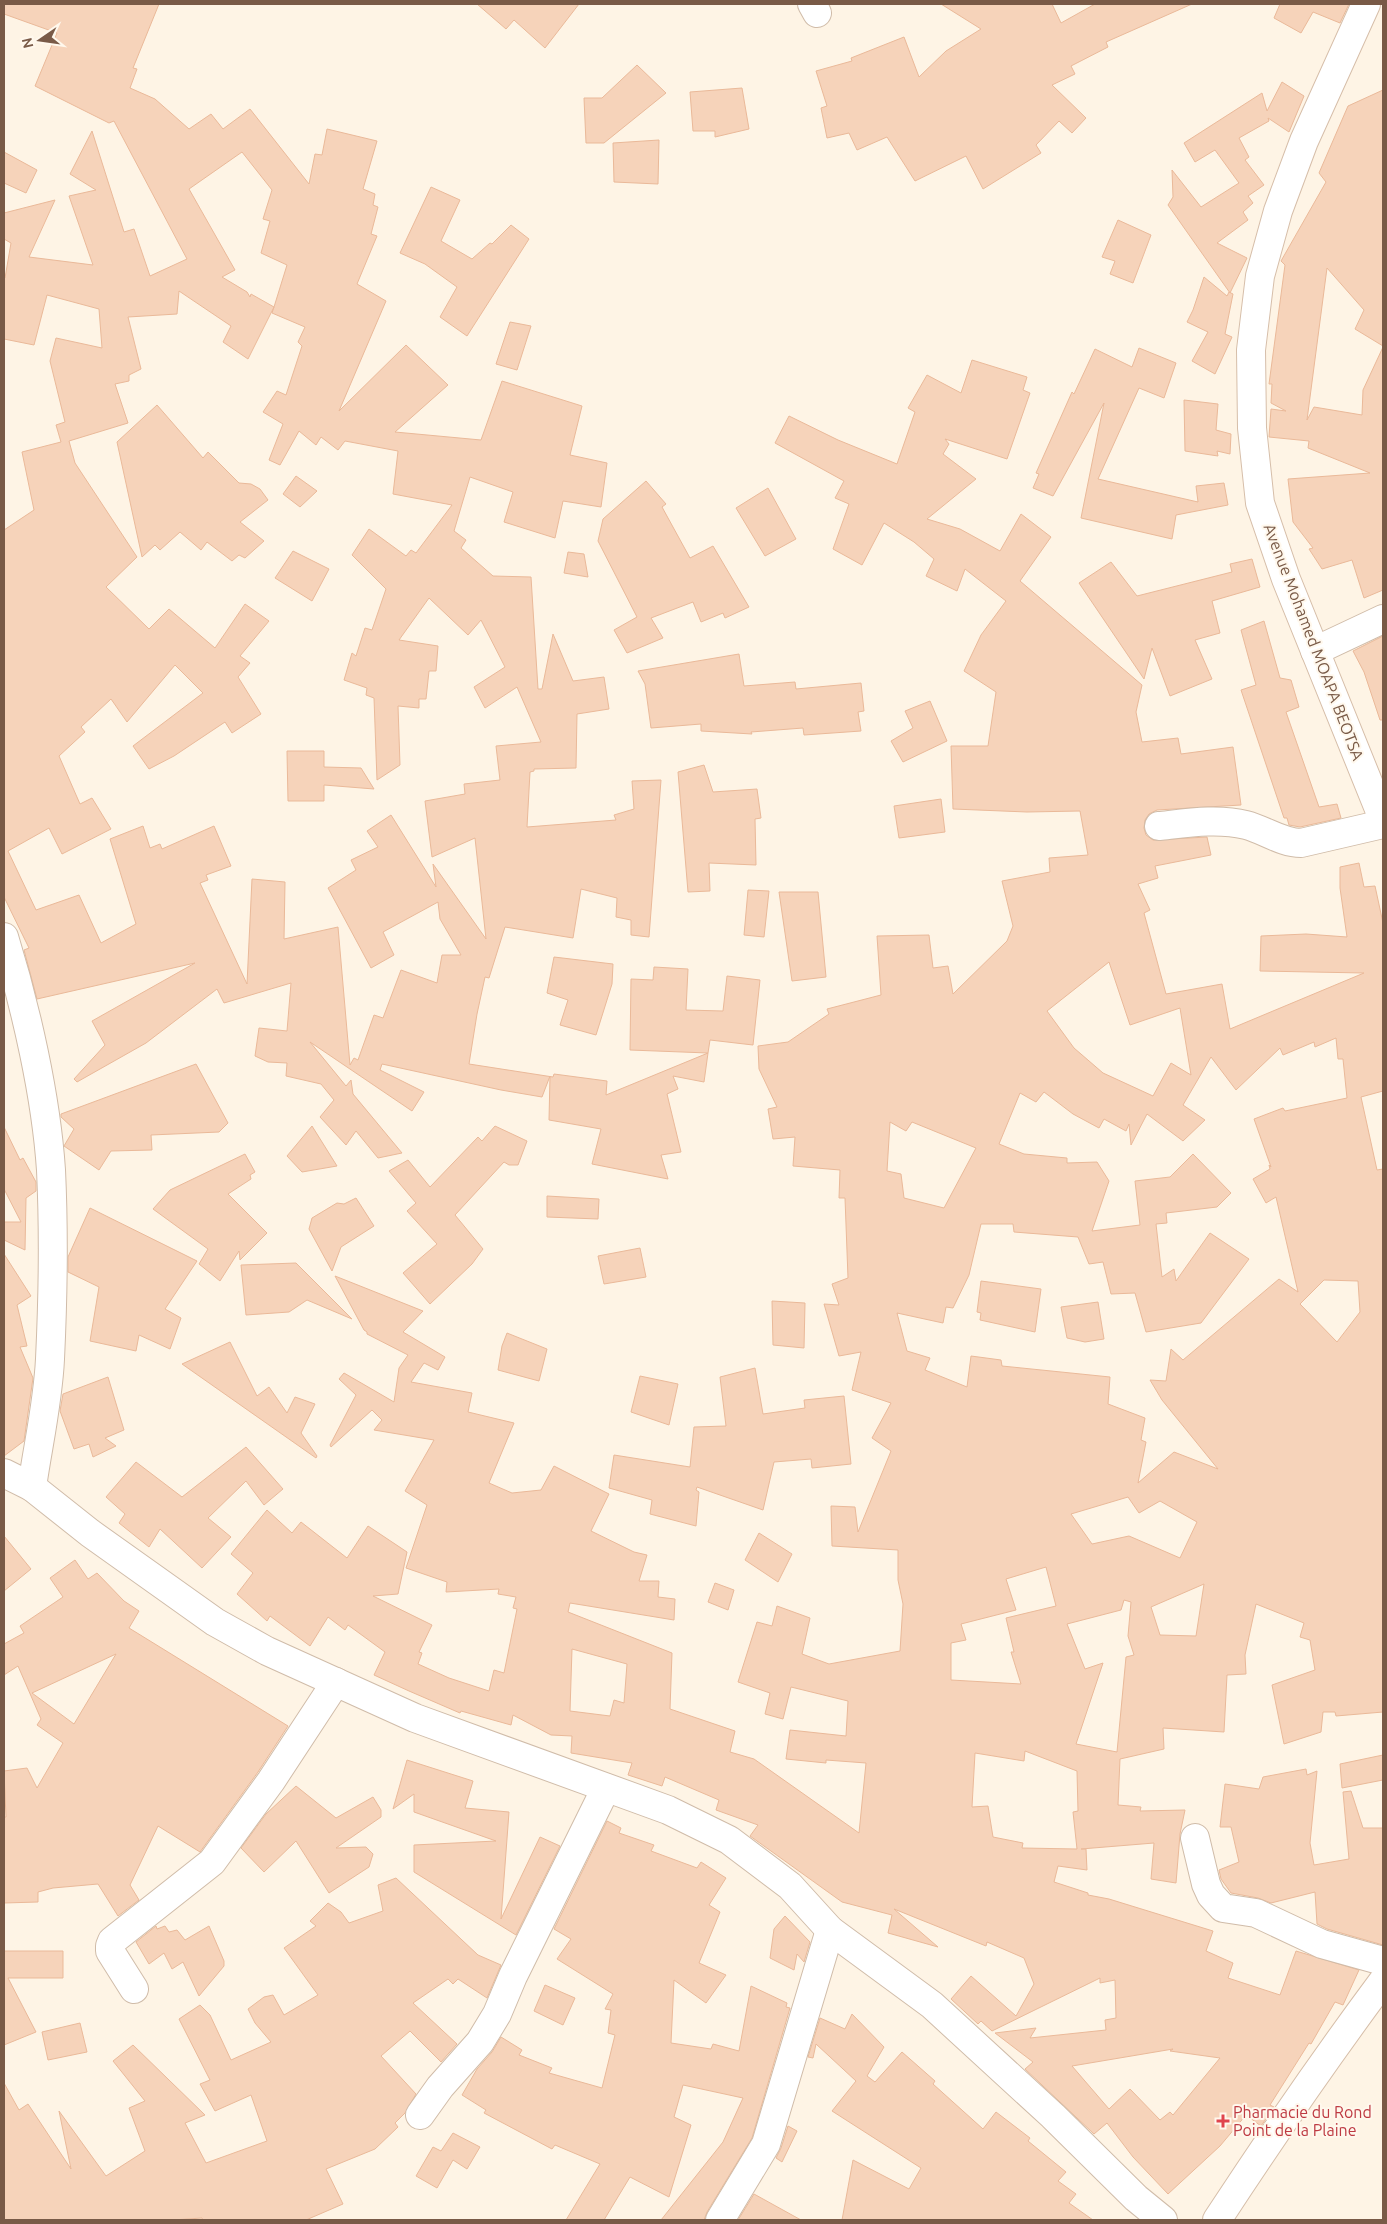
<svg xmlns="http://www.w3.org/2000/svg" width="1387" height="2224" font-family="Ubuntu,sans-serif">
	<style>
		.building { fill: #f6d3ba; stroke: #eab999; fill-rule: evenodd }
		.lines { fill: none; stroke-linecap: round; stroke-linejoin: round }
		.minor-casing { stroke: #d0bca9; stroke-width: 30 }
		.tertiary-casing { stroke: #d0bca9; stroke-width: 30 }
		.secondary-casing { stroke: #d6bea9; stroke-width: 30 }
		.minor { stroke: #fff; stroke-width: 28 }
		.tertiary { stroke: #fff; stroke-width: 28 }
		.secondary { stroke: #fff; stroke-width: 28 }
		.health-dot { fill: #e0444e; stroke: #fff8ed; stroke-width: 2 }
		.labels { text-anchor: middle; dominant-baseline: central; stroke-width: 4; stroke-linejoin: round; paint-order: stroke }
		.street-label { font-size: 16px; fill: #795a47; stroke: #fff8ed }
		.health-label { font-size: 16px; fill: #be3a42; stroke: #fff8ed; text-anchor: start }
	</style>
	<rect width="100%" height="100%" fill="#fef4e5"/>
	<g class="building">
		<path d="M4,4H159L133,68L137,69L130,88L155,99L189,129L211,114L223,129L250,109L309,184L315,154L322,155L327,129L377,141L363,189L375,194L373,205L378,207L371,234L377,236L357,284L386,301L339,411L406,345L448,385L395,432L481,440L502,381L582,406L570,455L607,463L601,507L563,501L555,538L504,522L513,492L470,477L454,531L466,540L461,548L493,576L531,577L538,689H542L553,634L573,681L604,677L609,709L577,714L576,768L534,769V771L530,772L527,827L616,820L614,815L634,809L632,781L661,780L649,937L631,935V920L616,917L617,898L581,889L573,938L505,927L489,978L485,977L477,1014L469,1064L553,1077L554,1074L607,1081L606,1095L708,1053L704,1082L673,1076L678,1089L667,1094L681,1152L661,1155L668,1179L592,1164L601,1129L549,1120L550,1076L542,1097L501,1090L382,1064L380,1070L424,1092L412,1111L310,1042L346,1086L351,1080L353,1094L402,1153L378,1158L356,1131L346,1145L320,1117L334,1100L321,1084L286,1076L287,1063L268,1062L255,1056L259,1028L287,1031L291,983L224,1003L217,989L146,1043L77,1082L74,1079L105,1045L92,1021L195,963L37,999L24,950L29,948L4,897V530L34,510L22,452L61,442L56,425L65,422L50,361L56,338L102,348L99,309L47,295L34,345L4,339V278H5L11,243L4,239V213L55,200L29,257L93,265L69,196L96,190L70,174L92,131L124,232L134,229L150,276L187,259L114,121L109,123L35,86L57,33L4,14ZM242,152L272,190L263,219L270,221L261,253L287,265L274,307L251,294L250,297L247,292L222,277L235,270L189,189ZM179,291L231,326L223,342L248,359L274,307L272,313L305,327L298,342L302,346L286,395L277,391L263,412L283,424L269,460L280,465L299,431L316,445L321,437L338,450L345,441L398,451L393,494L452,505L416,553L411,550L406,556L369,529L352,555L386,589L372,630L365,628L356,656L352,653L344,680L367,688L366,695L374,698L377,780L400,765L398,706L419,708V699H426L429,671H436L438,646L399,640L429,598L468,635L481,620L505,667L474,687L485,708L517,687L541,742L496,746L500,780L464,784L465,794L425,801L432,857L475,838L486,939L433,864L436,887L391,815L367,831L378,847L351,860L356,870L328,888L371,968L394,955L383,932L438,902L440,919L461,955H442L437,983L401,970L383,1018L374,1015L358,1060L354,1058L350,1065L338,927L284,939L285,882L252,879L247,984L200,883L208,880L206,875L231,866L214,826L162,849L160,844L150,848L143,826L110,839L136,924L101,943L79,895L36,910L8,851L49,828L62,854L111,829L92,798L80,804L59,756L85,732L81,727L111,699L127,722L175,665L203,693L133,746L149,769L174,756L225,722L232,733L261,714L238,677L250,663L240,656L269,621L245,604L215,648L169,609L149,629L106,587L137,557L75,463L69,441L128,423L115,384L129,381V375L141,369L128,317L177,314Z"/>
		<path d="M477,4H579L545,48L514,20L506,29Z"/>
		<path d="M941,4H1052L1061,23L1095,4H1192L1106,42L1108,47L1071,66L1075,74L1052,85L1086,118L1072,133L1059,121L1036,145L1041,153L983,189L966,156L915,181L887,137L857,150L849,133L827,138L821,108L827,106L816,71L852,61L851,58L904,37L919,77L946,51L981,29Z"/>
		<path d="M1280,4H1349L1340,23L1313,12L1301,33L1274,18Z"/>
		<path d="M637,65L666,93L604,143H586L584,98H602Z"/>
		<path d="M1282,82L1304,96L1289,132L1268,118L1269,121L1239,138L1249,157L1245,160L1264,185L1248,196L1253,203L1243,212L1248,220L1217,243L1247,258L1230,293L1168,205L1173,197L1172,170L1201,207L1239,183L1215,150L1195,162L1184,143L1262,93L1267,111Z"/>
		<path d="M742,88L749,129L715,137V131H693L690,92Z"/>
		<path d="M1383,90V346L1355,329L1364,310L1327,268L1307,420L1314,407L1362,415L1363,390L1383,347V590L1364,598L1352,560L1322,569L1309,549L1313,548L1293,522L1288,479L1370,473L1308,448L1309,441L1269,437L1271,409L1286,411L1271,403L1272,384H1269L1285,265L1281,261L1326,182L1319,173L1348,106Z"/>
		<path d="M659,140L658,184L614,182L613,143Z"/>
		<path d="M4,152L37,170L26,193L4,183Z"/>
		<path d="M431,187L460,200L441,241L472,259L490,243L492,244L511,225L529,239L467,336L440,317L457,287L425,264L400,253Z"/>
		<path d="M1118,220L1151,235L1133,283L1110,274L1115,261L1102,257Z"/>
		<path d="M1204,277L1227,296L1229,292L1233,294L1225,334L1232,337L1215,374L1192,361L1208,332L1187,322L1193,310Z"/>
		<path d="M510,322L531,326L517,370L496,364Z"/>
		<path d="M1139,348L1176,363L1164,398L1139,388L1098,479L1198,502L1196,486L1224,483L1228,505L1176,515L1172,539L1081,518L1104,403L1053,496L1033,488L1039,474L1036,473L1072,392L1074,394L1095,349L1132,367Z"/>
		<path d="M972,360L1027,377L1023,390L1030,393L1007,459L945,439L949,444L943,454L976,479L927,519L960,529L1000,551L1021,514L1051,537L1020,581L1142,685L1136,712L1142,742L1178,738L1181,754L1233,747L1241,805L1157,810L1149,814L1145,820L1144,828L1146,835L1153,840L1207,837L1211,855L1155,866L1158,878L1138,884L1150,910L1144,913L1166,994L1222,984L1230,1029L1364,973L1260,971L1261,936L1306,934L1347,937L1340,888V867L1359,863L1364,887L1375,886L1383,923V1091L1361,1097L1377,1170L1383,1169V1712L1336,1716L1335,1712H1323L1321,1732L1284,1744L1272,1685L1315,1670L1310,1640L1300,1637L1304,1623L1256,1604L1245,1655L1246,1674L1227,1675L1224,1732L1163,1728L1164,1749L1120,1759L1118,1805L1141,1807L1140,1811L1185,1810L1180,1834L1176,1883L1151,1879L1154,1843L1081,1849H1086L1087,1870L1058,1866L1054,1882L1088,1893V1895L1109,1899L1213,1931L1206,1951L1233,1963L1228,1978L1280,1995L1296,1951L1359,1970L1343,2005L1335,2002L1311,2044L1309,2043L1270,2105L1274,2107L1261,2126L1246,2115L1220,2146L1168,2194L1133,2157L1107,2123L1094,2134L1025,2069L1033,2062L995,2033L1036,2028L1030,2038L1106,2030L1105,2020L1116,2018L1115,1980L1100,1983V1978L992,2031L981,2021L978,2024L951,1999L971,1976L1016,2016L1034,1984L1024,1958L987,1942L986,1946L894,1909L938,1947L888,1933L892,1915L842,1902L750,1836L758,1825L716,1810L719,1800L665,1777L662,1786L628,1775L632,1763L571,1753L572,1736L551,1735L513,1715L511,1725L461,1711L460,1713L409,1691L374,1675L385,1652L348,1625L345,1630L328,1617L310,1646L270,1616L267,1621L237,1594L253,1573L231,1554L267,1510L292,1533L301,1522L347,1558L368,1526L407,1552L398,1594L373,1596L432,1625L419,1652L422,1653L418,1664L449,1678L489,1691L494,1670L504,1673L517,1609L513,1608L516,1597L498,1594L499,1589L446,1592L447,1582L406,1568L427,1505L405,1491L434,1440L374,1430L382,1420L372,1410L331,1447L330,1445L356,1395L339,1379L344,1373L394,1402L399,1368L408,1355L367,1334V1332L364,1330L335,1276L423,1311L403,1332L445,1357L438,1370L424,1363L411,1382L472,1393L468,1412L514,1423L489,1483L512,1493L541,1490L554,1466L609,1494L591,1531L634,1552L647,1555L639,1581H659L658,1597L675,1599L674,1620L570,1603L568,1612L672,1653L670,1709L735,1731L730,1752L754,1759L859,1833L866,1763L826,1760V1763L786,1759L790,1730L846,1736L848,1701L791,1687L783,1719L765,1714L770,1693L738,1682L757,1622L772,1626L777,1606L810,1618L802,1654L829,1664L900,1651L903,1604L898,1580V1550L832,1546L831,1506L855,1507L858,1532L891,1451L872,1438L891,1403L852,1390L861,1352L839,1356L824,1304L839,1305L832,1284L848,1278L845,1198H839L840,1170L793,1166L795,1137L773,1139L768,1109L777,1107L759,1069L758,1046L788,1042L829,1014L827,1009L881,995L877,936L929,935L933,968L948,966L953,994L1007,941L1013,926L1002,881L1050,872L1049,858L1088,855L1080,811L1027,812L953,809L951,746H988L996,692L964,671L981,635L1006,601L965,569L957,591L926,576L934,559L914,542L884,523L862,565L833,549L849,504L835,498L844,481L775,443L789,416L838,440L897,464L915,412L908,408L927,375L961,393ZM1109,962L1130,1025L1180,1008L1191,1075L1171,1063L1153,1096L1103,1073L1074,1048L1047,1011ZM1336,1038L1338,1059H1343L1347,1098L1285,1111L1283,1108L1254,1119L1271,1167L1269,1165L1270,1169L1253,1179L1266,1203L1276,1197L1298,1292L1279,1279L1183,1360L1171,1349L1166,1381L1150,1380L1162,1400L1218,1469L1174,1452L1138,1483L1146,1442L1141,1440L1145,1418L1108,1404L1110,1377L1002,1366L1001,1360L971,1356L967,1387L925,1370L930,1358L907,1351L897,1313L943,1323L946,1307L953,1308L969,1275L981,1224H1013L1014,1232L1078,1237L1089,1264L1103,1262L1111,1294L1135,1293L1146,1332L1201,1323L1249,1259L1210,1233L1176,1281L1174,1269L1162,1277L1156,1224L1167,1223L1166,1213L1217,1207L1231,1193L1193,1154L1170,1177L1135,1181L1140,1225L1092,1231L1109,1181L1097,1162L1067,1163V1158L1024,1154L999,1144L1020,1093L1036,1102L1044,1092L1073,1114L1099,1128L1104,1119L1126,1131L1129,1124L1131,1145L1147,1114L1183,1141L1205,1120L1183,1105L1211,1057L1236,1090L1280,1048L1283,1055L1314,1042L1315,1047ZM890,1122L906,1131L912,1122L976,1148L944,1208L904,1198L901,1174L887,1171ZM1324,1280L1358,1281L1360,1312L1337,1342L1300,1304ZM1128,1497L1139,1513L1160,1501L1197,1522L1180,1558L1129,1536L1092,1544L1071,1514ZM1046,1567L1056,1606L1006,1618L1014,1652H1011L1021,1684L951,1680V1643L966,1640L961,1624L1016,1610L1006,1579ZM1204,1584L1196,1636L1160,1635L1151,1607ZM1124,1600L1131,1602L1128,1636L1134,1655L1126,1657L1117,1752L1076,1744L1103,1663L1085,1669L1067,1624L1121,1610ZM572,1649L627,1664L624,1703L614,1700L610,1716L570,1711ZM1025,1751L1077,1771L1078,1811L1073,1812L1077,1849L1022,1848L1023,1843L993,1837L988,1806L972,1807L975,1753L1024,1761ZM1173,2049L1170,2051L1220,2058L1173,2115L1170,2112L1160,2120L1130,2089L1109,2109L1072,2066Z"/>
		<path d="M1184,400L1218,404L1216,430L1231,434L1230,454L1217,451L1218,456L1185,451Z"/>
		<path d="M157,405L203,458L208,452L239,483L251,484L260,489L268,500L240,522L264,541L245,558L239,555L232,561L207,542L201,550L180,532L160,550L155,545L142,557L117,442Z"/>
		<path d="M296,476L317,491L300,507L283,494Z"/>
		<path d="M646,481L666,504L662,507L690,558L713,546L749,607L725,618L723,613L701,622L693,602L651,618L663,638L627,653L614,630L637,617L598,541L603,519Z"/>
		<path d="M768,488L796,539L765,556L736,508Z"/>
		<path d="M293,551L329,569L312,601L275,578Z"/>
		<path d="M568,552L584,554L588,577L564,573Z"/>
		<path d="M1252,559L1260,587L1212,601L1220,633L1195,640L1212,679L1170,696L1152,648L1144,679L1079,583L1111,562L1137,596L1232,572L1230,564Z"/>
		<path d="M1264,621L1280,678L1291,680L1299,707L1286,712L1319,807L1337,804L1341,818L1300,827L1289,825L1287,818H1284L1241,690L1256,685L1241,630Z"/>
		<path d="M1383,636V720H1380L1364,672L1353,651Z"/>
		<path d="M739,654L744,686L795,682L796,689L861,683L864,711L858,712L861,731L804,735L803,728L751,732L752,734L701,731V724L651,728L645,684L638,671Z"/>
		<path d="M930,701L947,741L903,762L891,741L913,728L905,711Z"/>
		<path d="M287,751H324V767L361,768L374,789L324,785V801H288Z"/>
		<path d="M704,765L713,792L757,789L761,818L755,819L756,865L709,863L710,891L688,892L678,772Z"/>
		<path d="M941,799L945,832L899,838L894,806Z"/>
		<path d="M748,890L769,891L764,937L744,935Z"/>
		<path d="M779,892H818L826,977L792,981Z"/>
		<path d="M554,957L613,964L612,984L596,1035L560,1025L568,1000L547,993Z"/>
		<path d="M654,967L688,969L686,1010L723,1011L727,976L760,980L753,1045L710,1040L708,1053L630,1050L631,979L653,980Z"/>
		<path d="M196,1064L228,1123L219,1132L151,1135L152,1150L111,1151L99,1170L64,1146L74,1129L61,1117V1114Z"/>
		<path d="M312,1126L337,1166L302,1172L287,1156Z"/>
		<path d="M495,1126L527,1141L518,1165H509L504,1162L455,1215L483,1249L472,1264L430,1304L403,1273L437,1244L407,1211L416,1203L389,1171L408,1160L430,1187L478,1137L482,1141Z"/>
		<path d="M4,1127L20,1160L23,1158L36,1182V1191L26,1198L25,1250L4,1240V1222H21L4,1189Z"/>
		<path d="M245,1154L255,1172L250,1175L251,1179L228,1194L267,1233L240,1260L239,1251L220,1281L199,1264L208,1249L153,1209L170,1190Z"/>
		<path d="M547,1196L599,1199L598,1219L547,1217Z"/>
		<path d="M356,1198L374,1226L341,1247L332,1271L309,1229L312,1218L337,1203L344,1204Z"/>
		<path d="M90,1208L197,1261L165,1309L181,1318L170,1349L139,1335L136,1351L90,1341L99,1287L68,1272V1257Z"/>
		<path d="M640,1248L646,1277L604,1284L598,1256Z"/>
		<path d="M4,1254L31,1296L17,1305L27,1346L20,1347L33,1378L24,1441L4,1456Z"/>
		<path d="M296,1263L352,1319L307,1300L289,1312L246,1315L241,1265Z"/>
		<path d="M981,1281L1041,1289L1035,1332L980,1320L981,1313L977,1312Z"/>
		<path d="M772,1301L805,1303L804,1348L773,1345Z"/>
		<path d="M1098,1302L1104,1339L1085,1342L1067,1338L1061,1307Z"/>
		<path d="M507,1333L547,1349L539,1381L498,1370L502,1346Z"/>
		<path d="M230,1342L257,1396L269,1387L287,1413L295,1397L315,1404L301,1433L317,1456L316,1458L182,1364Z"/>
		<path d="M755,1368L763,1414L805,1408L804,1400L844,1396L851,1464L812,1468L811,1459L774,1462L763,1510L697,1487L696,1490L699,1492L696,1526L650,1514L652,1500L609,1488L614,1455L690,1467L694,1427L726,1426L720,1377Z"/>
		<path d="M640,1376L678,1384L669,1425L631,1412Z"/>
		<path d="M108,1377L124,1430L105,1438L116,1446L93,1457L89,1444L74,1449L60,1411L63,1394Z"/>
		<path d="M246,1447L283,1489L264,1505L246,1481L208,1518L231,1537L202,1568L160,1529L149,1547L119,1523L125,1514L106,1497L136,1462L182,1497Z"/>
		<path d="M759,1533L792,1554L778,1582L745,1560Z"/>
		<path d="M4,1536L31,1569L4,1591Z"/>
		<path d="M75,1560L88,1579L97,1573L124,1601L139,1611L129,1628L288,1726L258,1772L200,1852L158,1826L130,1885L139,1900L118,1916L98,1884L53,1888L38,1892V1902L4,1903V1817H6L4,1771L27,1768L37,1788L63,1743L37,1725L41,1719L18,1666L4,1675V1644L24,1633L20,1626L63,1597L50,1578ZM116,1654L74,1724L32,1693Z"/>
		<path d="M715,1583L734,1590L728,1610L708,1602Z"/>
		<path d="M1383,1755V1780L1342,1788L1340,1764Z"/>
		<path d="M407,1760L473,1781L465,1808L509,1812L501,1919L540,1837L560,1846L516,1935L414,1872V1845L496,1841L414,1812V1794L393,1809Z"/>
		<path d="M1306,1769L1307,1775L1317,1771L1310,1843L1314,1865L1349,1859L1343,1792L1351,1791L1363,1828H1383V1945L1327,1929L1317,1924L1315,1892L1271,1903L1258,1898L1231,1893L1221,1879L1219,1870L1239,1862L1231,1827H1220L1225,1784L1259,1789L1263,1777Z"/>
		<path d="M296,1786L336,1818L373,1797L381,1810V1817L336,1848L366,1847L373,1854L369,1867L329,1893L296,1841L264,1872L241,1848L266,1814Z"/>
		<path d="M607,1821L621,1828L619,1833L654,1845L651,1851L697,1868L701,1862L726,1878L709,1905L720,1912L699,1963L726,1975L706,2003L674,1980L671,2043L711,2049L713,2044L739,2051L751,1986L787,2003L786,2007L790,2008L752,2138L707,2212L704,2220H661L723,2142L743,2098L683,2085L674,2117L691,2125L669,2197L630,2177L604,2220H566L600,2164L555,2145L552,2149L484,2113L486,2110L462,2095L477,2069L492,2052L501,2037L522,2050L519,2055L552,2068L549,2073L602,2088L615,2035L608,2033L611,2010L605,2009L613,1994L557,1959L571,1939L554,1929Z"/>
		<path d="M396,1878L478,1955L501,1965L487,1998L458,1979L453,1984L448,1979L413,2003L457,2044L441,2062L410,2031L381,2056L416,2094L405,2113L395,2123L398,2127L375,2149L326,2169L343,2204L306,2220H203L202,2218L173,2220H4V2083L19,2110L28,2104L71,2169L59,2111L106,2176L145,2151L129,2108L145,2101L113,2061L133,2045L205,2115L185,2123L206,2163L267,2141L251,2095L215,2111L200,2084L210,2080L179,2019L200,2005L210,2015L231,2060L271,2042L255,2023L248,2009L264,1997L273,1995L284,2015L318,1995L284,1948L316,1926L310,1921L328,1903L341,1912L349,1923L383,1911L378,1885Z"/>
		<path d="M785,1916L810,1942L804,1962L797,1954L794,1970L770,1958L774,1929Z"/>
		<path d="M156,1926L157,1929L165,1926L169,1932L177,1930L185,1940L209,1926L224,1961V1966L199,1996L183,1962L172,1969L164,1953L149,1964L136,1942Z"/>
		<path d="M4,1951H63V1978H8L36,2032L4,2045Z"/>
		<path d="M545,1985L575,1998L563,2025L534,2011Z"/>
		<path d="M852,2014L884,2047L867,2076L875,2082L902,2052L935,2081L933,2084L983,2129L996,2112L1030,2138L1028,2141L1066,2172L1058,2181L1076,2194L1069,2203L1093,2220H842L853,2160L909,2189L921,2168L832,2111L856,2081L816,2044L813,2058L808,2057L820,2018L845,2029Z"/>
		<path d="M80,2023L87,2052L48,2060L42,2032Z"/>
		<path d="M788,2126L797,2131L782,2162L776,2158L781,2148Z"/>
		<path d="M453,2133L480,2147L467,2169L453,2160L437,2188L416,2176L433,2147L441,2151Z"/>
		<path d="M754,2194L801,2220H738Z"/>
	</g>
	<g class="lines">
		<g class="minor-casing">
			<g id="minor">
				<path d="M812,4L817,13"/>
				<path d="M1315,651L1383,619"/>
				<path d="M1159,826C1187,823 1218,818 1246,825C1265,830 1282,843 1301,843L1383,824"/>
				<path d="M4,937C26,1008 46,1096 51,1170C54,1233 53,1297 50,1359C48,1402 38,1445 32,1487"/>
				<path d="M1195,1838L1206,1884L1211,1895L1223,1908L1256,1913L1322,1944L1383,1961"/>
				<path d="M134,1989L110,1951V1946L112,1941L212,1862L271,1781L336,1682"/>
				<path d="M420,2115L440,2087L480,2042L497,2014L513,1976L606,1788"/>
				<path d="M720,2220L766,2144L830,1930"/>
			</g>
		</g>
		<g class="tertiary-casing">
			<path id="tertiary" d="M4,1473L32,1487L90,1533L215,1622L267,1651L415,1718L668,1810L729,1840L790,1886L830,1930L932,2005L1053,2116L1136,2198L1163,2220"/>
		</g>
		<g class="secondary-casing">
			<g id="secondary">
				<path d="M1366,4L1304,141L1278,211L1260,276L1251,350L1252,428L1260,503L1286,579L1383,819"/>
				<path d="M1217,2220C1270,2139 1325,2059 1383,1981"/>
			</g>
		</g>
		<use href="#minor" class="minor"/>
		<use href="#tertiary" class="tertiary"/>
		<use href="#secondary" class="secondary"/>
	</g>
	<path class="health-dot" d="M1220.5 2113.5h5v5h5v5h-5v5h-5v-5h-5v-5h5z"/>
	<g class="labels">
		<g class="street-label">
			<text transform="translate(1314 642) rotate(69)">Avenue Mohamed MOAPA BEOTSA</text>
		</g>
		<g class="health-label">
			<text x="1233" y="2112">Pharmacie du Rond<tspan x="1233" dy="18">Point de la Plaine</tspan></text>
		</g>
	</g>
	<rect width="1387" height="2224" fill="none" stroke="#795a47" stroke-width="10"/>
	<g transform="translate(40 40) rotate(257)" stroke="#fff8ed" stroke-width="4" paint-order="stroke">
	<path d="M0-4L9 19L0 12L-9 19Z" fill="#795a47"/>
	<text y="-8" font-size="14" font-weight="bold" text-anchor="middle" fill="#795a47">N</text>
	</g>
</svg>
